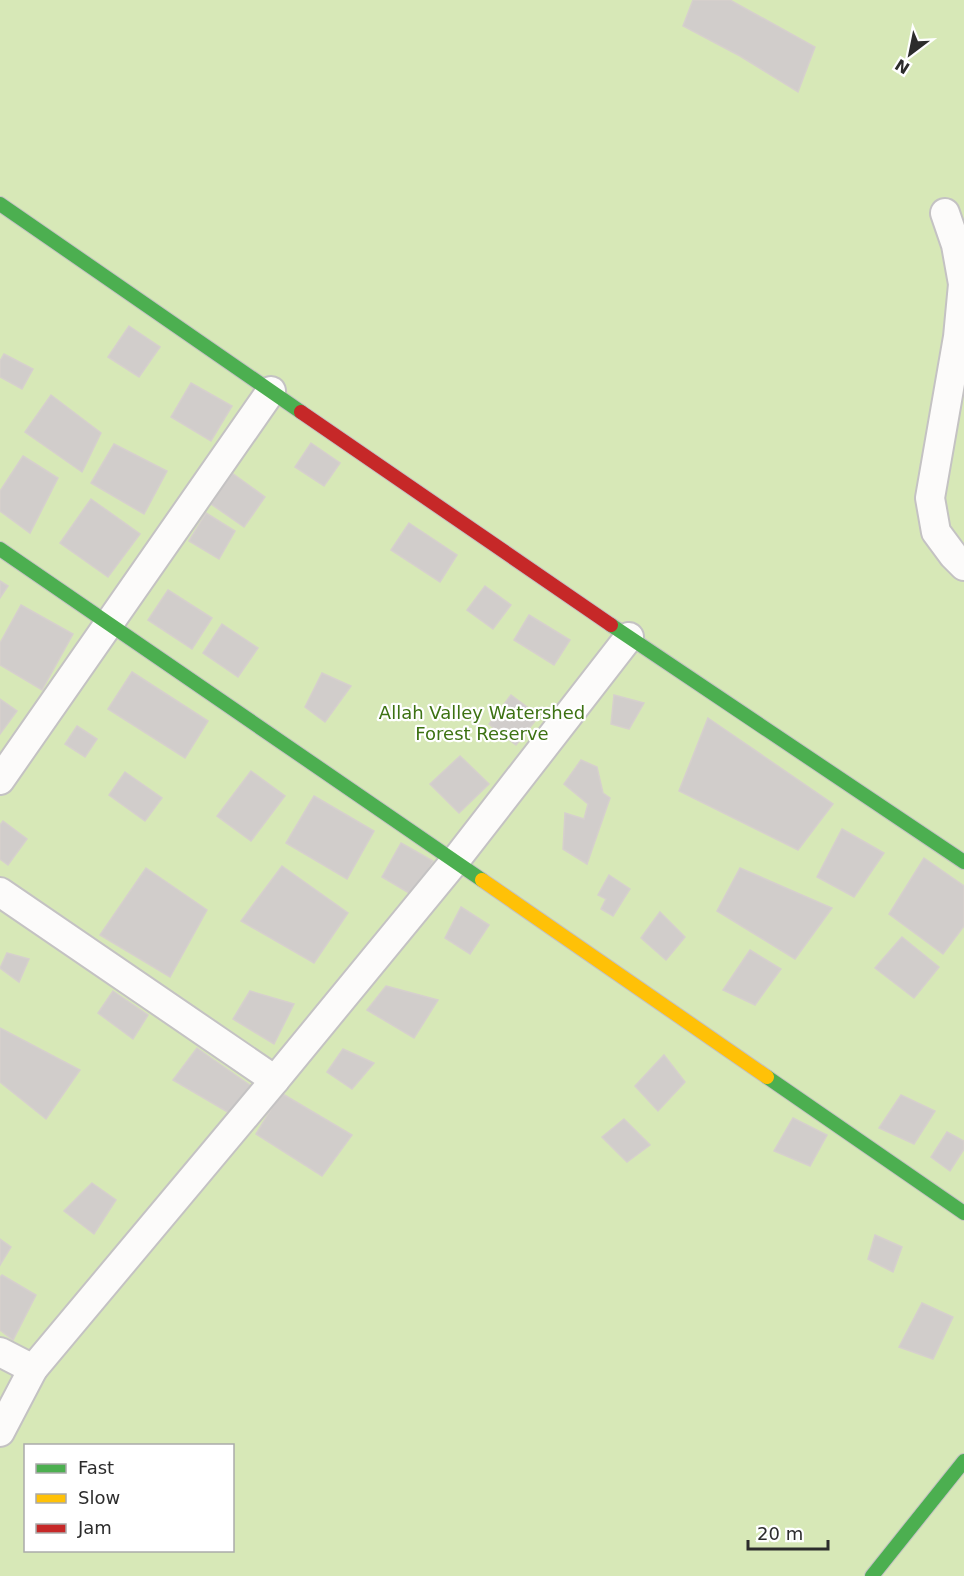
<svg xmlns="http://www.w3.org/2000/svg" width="964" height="1576" font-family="'DejaVu Sans',sans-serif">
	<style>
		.green { fill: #d7e8b7; fill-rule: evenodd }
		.building { fill: #d1cdcb; stroke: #d6d0cd; stroke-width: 1.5 }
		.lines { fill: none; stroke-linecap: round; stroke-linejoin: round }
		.street-casing { stroke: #c4c2c3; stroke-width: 32 }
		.fast-casing { stroke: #c4c2c3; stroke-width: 16 }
		.slow-casing { stroke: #c4c2c3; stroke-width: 16 }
		.jam-casing { stroke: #c4c2c3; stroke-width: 16 }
		.street { stroke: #fcfbfa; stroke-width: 28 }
		.fast { stroke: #4caf50; stroke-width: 14 }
		.slow { stroke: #ffc107; stroke-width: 14 }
		.jam { stroke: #c62828; stroke-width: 14 }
		.labels { text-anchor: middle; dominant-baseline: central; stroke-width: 4.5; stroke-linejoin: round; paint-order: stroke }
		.park-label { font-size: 18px; fill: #3d7213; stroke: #fff }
	</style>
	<rect width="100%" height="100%" fill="#ebe4e1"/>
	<path class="green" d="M0,0H964V1576H0ZM26,1446H232V1550H26Z"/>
	<g class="building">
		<path d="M693,0H730L815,47L798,92L740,56L683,26Z"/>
		<path d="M129,326L160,347L139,377L108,357Z"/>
		<path d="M4,354L33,369L22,389L0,377V361Z"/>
		<path d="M191,383L232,406L211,441L171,417Z"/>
		<path d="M51,395L101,433L82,472L25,432Z"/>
		<path d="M311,443L340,463L324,486L295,467Z"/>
		<path d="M114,444L167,471L144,514L91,483Z"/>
		<path d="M23,456L58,478L30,533L0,511V491Z"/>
		<path d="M232,473L265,497L244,527L211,504Z"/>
		<path d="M91,499L140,534L108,577L60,543Z"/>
		<path d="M206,513L235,531L219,559L189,541Z"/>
		<path d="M409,523L457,555L440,582L391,550Z"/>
		<path d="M0,581L8,586L0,598Z"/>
		<path d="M485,586L511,605L493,629L467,610Z"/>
		<path d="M168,590L212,618L192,649L148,620Z"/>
		<path d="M21,605L73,634L42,690L0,665V643Z"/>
		<path d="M529,615L570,640L554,665L514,640Z"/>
		<path d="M222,624L258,648L238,677L203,653Z"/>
		<path d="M132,672L208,721L185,758L108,709Z"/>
		<path d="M322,673L351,686L325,722L305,707Z"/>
		<path d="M511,695L539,716L516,745L489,724Z"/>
		<path d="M614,695L644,703L629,729L611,724Z"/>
		<path d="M0,699L17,711L0,734Z"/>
		<path d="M708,718L833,804L798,850L679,791Z"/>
		<path d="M77,726L97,739L85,757L65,744Z"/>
		<path d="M460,756L489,784L459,813L430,784Z"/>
		<path d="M581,760L597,767L603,793L610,798L587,864L563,849L565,813L584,819L588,804L564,784Z"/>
		<path d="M251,771L285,796L251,841L217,816Z"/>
		<path d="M125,772L162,798L145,821L109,795Z"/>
		<path d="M314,796L374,831L347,879L286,843Z"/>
		<path d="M3,821L27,839L8,865L0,859V825Z"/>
		<path d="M842,829L884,853L854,897L817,877Z"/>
		<path d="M401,843L433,861L414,896L382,877Z"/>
		<path d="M924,858L964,886V926L943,954L889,914Z"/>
		<path d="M282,866L348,913L314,963L241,921Z"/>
		<path d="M146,868L207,910L170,977L100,935Z"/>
		<path d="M740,868L832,908L795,959L717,911Z"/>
		<path d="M609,875L630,889L613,916L601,909L606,899L598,895Z"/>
		<path d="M461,907L489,925L470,954L445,938Z"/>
		<path d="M660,912L685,937L666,960L641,938Z"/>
		<path d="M902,937L939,967L914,998L875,968Z"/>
		<path d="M750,950L781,969L755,1005L723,990Z"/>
		<path d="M7,953L29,959L19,982L0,968Z"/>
		<path d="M386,986L438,1000L414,1038L367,1010Z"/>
		<path d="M113,991L148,1015L133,1039L98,1013Z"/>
		<path d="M250,991L294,1004L274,1044L233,1019Z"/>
		<path d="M0,1028L80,1070L46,1119L0,1082Z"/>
		<path d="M197,1048L251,1086L231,1114L173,1080Z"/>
		<path d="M343,1049L374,1063L352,1089L327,1072Z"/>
		<path d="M664,1055L685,1082L658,1111L635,1086Z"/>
		<path d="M281,1093L352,1135L322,1176L256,1134Z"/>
		<path d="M901,1095L935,1111L914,1144L879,1128Z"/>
		<path d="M793,1118L827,1135L810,1166L774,1151Z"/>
		<path d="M624,1119L650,1145L627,1162L602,1137Z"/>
		<path d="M947,1132L964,1141V1149L950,1171L931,1157Z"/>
		<path d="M92,1183L116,1200L94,1234L64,1211Z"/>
		<path d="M875,1235L902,1247L893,1272L868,1259Z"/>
		<path d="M0,1239L11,1247L0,1265Z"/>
		<path d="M2,1275L36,1295L13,1340L0,1330V1277Z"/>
		<path d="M922,1303L953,1317L933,1359L899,1347Z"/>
	</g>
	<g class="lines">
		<g class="street-casing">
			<g id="street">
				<path d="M945,213L956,245L963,284L958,337L930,498L936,532L953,555L964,566"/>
				<path d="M0,780L271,391"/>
				<path d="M0,892L275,1080"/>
				<path d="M0,1352L33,1369L275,1080L455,861L629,637"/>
				<path d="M0,1432L33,1369"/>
			</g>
		</g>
		<g class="fast-casing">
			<g id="fast">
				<path d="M0,204L301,412"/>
				<path d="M0,549L482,880"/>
				<path d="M611,625L964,862"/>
				<path d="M767,1077L964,1213"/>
				<path d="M872,1576L964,1461"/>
			</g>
		</g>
		<g class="slow-casing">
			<path id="slow" d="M482,880L767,1077"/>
		</g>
		<g class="jam-casing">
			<path id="jam" d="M301,412L611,625"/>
		</g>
		<use href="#street" class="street"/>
		<use href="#fast" class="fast"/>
		<use href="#slow" class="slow"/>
		<use href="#jam" class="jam"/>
	</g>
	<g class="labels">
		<g class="park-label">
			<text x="482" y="712">Allah Valley Watershed<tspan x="482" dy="21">Forest Reserve</tspan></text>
		</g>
	</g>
	<rect x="24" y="1444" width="210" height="108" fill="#ffffff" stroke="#ababab" stroke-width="1.5"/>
	<rect x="36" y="1464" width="30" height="9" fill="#4caf50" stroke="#ababab" stroke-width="1.5"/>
	<text x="78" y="1474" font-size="18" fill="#2c2c2c">Fast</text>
	<rect x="36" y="1494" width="30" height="9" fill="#ffc107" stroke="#ababab" stroke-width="1.5"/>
	<text x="78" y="1504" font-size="18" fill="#2c2c2c">Slow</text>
	<rect x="36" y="1524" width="30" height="9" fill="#c62828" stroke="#ababab" stroke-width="1.5"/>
	<text x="78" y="1534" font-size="18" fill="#2c2c2c">Jam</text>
	<g transform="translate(910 54) rotate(212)" stroke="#ffffff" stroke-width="4.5" paint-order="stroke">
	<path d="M0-4.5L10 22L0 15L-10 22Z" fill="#2c2c2c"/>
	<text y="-9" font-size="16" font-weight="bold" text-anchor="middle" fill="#2c2c2c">N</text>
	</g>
	<path d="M748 1540v9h80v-9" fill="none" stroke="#2c2c2c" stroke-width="3"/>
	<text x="757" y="1540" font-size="18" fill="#2c2c2c" stroke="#ffffff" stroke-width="4.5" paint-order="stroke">20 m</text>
</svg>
